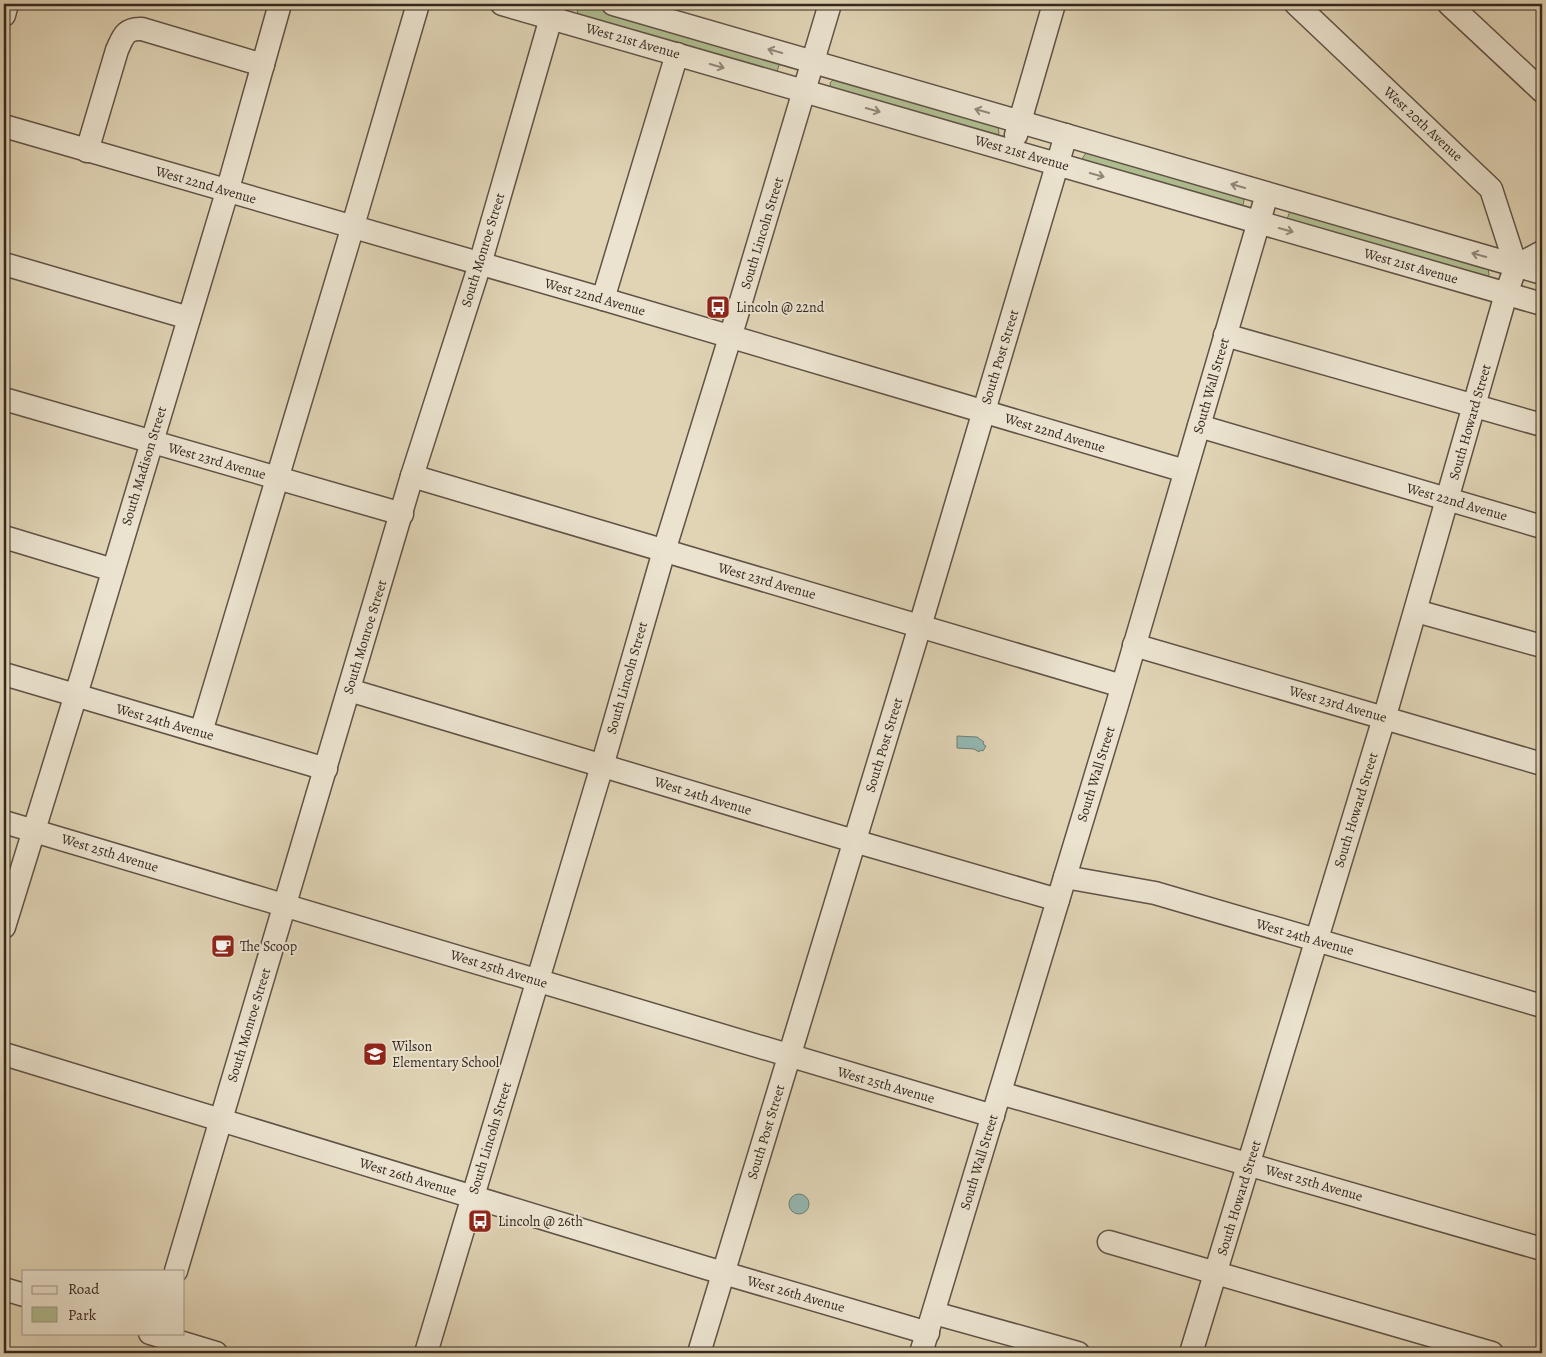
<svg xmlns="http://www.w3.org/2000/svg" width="1546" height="1357" font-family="Alegreya,serif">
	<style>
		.green { fill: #afbd90; stroke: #727258 }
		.water { fill: #94b8b2; stroke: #6e7e78 }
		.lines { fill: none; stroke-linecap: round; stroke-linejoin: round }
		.minor-casing { stroke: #605346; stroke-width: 25 }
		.minor { stroke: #ebe3cf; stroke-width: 22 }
		.oneway { stroke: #908678 }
		.labels { text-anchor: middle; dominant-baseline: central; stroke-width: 4; stroke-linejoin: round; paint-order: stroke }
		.street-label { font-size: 14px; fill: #352821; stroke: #ebe3cf }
		.poi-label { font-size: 14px; fill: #352821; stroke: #ebe3cf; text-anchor: start }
	</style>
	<rect width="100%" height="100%" fill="#e0d4b5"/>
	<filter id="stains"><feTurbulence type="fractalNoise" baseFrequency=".004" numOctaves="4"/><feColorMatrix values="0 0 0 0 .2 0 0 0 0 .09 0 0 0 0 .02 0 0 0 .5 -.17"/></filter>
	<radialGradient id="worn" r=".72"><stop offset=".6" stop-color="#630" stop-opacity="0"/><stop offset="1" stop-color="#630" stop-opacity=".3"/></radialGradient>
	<g class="green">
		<path d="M581,4H587L774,59L779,65L777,72L578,15L577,9Z"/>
		<path d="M834,79L998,126L999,133L997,136L831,89L830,83Z"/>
		<path d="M1088,151L1243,197L1244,201L1242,208L1082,161L1083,157Z"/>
		<path d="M1290,211L1488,268L1489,275L1487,278L1286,222Z"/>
	</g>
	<g class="water">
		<path d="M957,736L977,737L984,742L983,744L986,746L983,751L980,750L979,752L974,749L957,748Z"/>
		<circle cx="799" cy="1204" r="10"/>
	</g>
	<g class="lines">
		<g class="minor-casing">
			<g id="minor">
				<path d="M502,4L1542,304"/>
				<path d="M613,4L1542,273"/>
				<path d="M1296,4L1491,189L1516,266"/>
				<path d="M1449,4L1542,91"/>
				<path d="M4,15L7,4"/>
				<path d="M4,126L603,299L1185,471"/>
				<path d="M1016,135L1054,4"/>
				<path d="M87,151L117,50C123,37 125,28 142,29L263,65"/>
				<path d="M4,264L189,318"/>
				<path d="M1516,266L1542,252"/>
				<path d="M603,299L677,54"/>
				<path d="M1225,335L1542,425"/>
				<path d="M4,399L402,514"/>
				<path d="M1199,426L1542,527"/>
				<path d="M412,476L1122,686"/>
				<path d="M4,537L113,570"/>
				<path d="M1416,611L1542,646"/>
				<path d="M1134,645L1542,764"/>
				<path d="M4,674L326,769"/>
				<path d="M349,690L854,841L1058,900"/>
				<path d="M201,732L347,246L418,4"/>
				<path d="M4,822L993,1116"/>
				<path d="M1065,877L1155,893L1542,1006"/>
				<path d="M4,927L82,675L227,192L280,4"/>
				<path d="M4,1054L703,1267L928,1333"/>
				<path d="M1000,1093L1542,1249"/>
				<path d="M1109,1242L1492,1353"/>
				<path d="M176,1271L412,476L480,264L555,4"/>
				<path d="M4,1289L24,1295"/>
				<path d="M934,1313L1078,1353"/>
				<path d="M150,1333L216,1353"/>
				<path d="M426,1353L602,766L664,551L736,318L830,4"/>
				<path d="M699,1353L920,626L1066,135"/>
				<path d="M921,1353L1117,705L1267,194"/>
				<path d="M1191,1353L1388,705L1506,294L1516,266"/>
			</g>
		</g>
		<use href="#minor" class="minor"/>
	</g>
	<defs><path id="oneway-shaft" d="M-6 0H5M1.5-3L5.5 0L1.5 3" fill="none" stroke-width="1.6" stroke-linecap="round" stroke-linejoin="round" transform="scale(1.25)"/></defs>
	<g class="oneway">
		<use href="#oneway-shaft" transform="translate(775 51) rotate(-164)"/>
		<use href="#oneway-shaft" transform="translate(717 66) rotate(16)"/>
		<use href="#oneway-shaft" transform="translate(873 110) rotate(16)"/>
		<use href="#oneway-shaft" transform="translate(982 111) rotate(-164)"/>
		<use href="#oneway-shaft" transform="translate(1097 175) rotate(16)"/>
		<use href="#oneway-shaft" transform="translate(1238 186) rotate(-164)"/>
		<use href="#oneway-shaft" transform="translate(1286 230) rotate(16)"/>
		<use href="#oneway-shaft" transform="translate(1479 255) rotate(-164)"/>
	</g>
	<defs>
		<g id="bus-square" transform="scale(1.25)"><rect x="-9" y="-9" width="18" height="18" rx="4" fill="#8f2418" stroke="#ebe3cf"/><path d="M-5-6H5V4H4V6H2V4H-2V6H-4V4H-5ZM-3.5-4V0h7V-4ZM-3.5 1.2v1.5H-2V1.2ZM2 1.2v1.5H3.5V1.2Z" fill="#fff"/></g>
		<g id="cafe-square" transform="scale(1.25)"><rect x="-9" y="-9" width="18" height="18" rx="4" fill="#8f2418" stroke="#ebe3cf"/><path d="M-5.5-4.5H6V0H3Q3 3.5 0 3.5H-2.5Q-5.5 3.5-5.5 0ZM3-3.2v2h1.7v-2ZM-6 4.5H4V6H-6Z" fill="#fff"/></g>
		<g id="school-square" transform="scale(1.25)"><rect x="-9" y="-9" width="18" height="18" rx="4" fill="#8f2418" stroke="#ebe3cf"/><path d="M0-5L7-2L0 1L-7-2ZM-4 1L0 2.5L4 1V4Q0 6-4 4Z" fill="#fff"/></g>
	</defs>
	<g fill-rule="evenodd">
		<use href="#bus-square" x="718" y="307"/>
		<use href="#cafe-square" x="223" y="946"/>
		<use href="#school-square" x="375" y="1054"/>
		<use href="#bus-square" x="480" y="1221"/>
	</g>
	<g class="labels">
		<g class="street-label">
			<text transform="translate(633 41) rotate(16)">West 21st Avenue</text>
			<text transform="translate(1423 124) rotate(43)">West 20th Avenue</text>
			<text transform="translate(1022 153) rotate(16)">West 21st Avenue</text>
			<text transform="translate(206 185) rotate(16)">West 22nd Avenue</text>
			<text transform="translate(762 233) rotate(-73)">South Lincoln Street</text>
			<text transform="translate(483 250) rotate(-73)">South Monroe Street</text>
			<text transform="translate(1411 266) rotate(16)">West 21st Avenue</text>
			<text transform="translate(595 297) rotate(16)">West 22nd Avenue</text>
			<text transform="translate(1000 357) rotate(-73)">South Post Street</text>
			<text transform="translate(1211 386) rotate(-74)">South Wall Street</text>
			<text transform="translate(1470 422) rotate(-74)">South Howard Street</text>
			<text transform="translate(1055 433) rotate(17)">West 22nd Avenue</text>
			<text transform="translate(217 461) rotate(16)">West 23rd Avenue</text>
			<text transform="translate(144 466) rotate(-73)">South Madison Street</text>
			<text transform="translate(1457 502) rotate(16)">West 22nd Avenue</text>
			<text transform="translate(767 581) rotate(16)">West 23rd Avenue</text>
			<text transform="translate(365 637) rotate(-73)">South Monroe Street</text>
			<text transform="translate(627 678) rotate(-74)">South Lincoln Street</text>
			<text transform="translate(1338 704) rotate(16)">West 23rd Avenue</text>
			<text transform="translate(165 722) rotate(16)">West 24th Avenue</text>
			<text transform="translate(884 745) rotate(-73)">South Post Street</text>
			<text transform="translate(1096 774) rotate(-73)">South Wall Street</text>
			<text transform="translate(703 796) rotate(17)">West 24th Avenue</text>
			<text transform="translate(1356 810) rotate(-73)">South Howard Street</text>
			<text transform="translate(110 853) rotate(17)">West 25th Avenue</text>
			<text transform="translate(1305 937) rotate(16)">West 24th Avenue</text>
			<text transform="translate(499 969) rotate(17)">West 25th Avenue</text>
			<text transform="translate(249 1025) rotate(-73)">South Monroe Street</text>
			<text transform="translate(886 1085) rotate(16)">West 25th Avenue</text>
			<text transform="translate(766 1132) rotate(-73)">South Post Street</text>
			<text transform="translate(490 1138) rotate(-73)">South Lincoln Street</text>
			<text transform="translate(979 1162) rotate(-73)">South Wall Street</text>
			<text transform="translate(408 1177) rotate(17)">West 26th Avenue</text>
			<text transform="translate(1314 1183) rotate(16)">West 25th Avenue</text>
			<text transform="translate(1239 1198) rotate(-73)">South Howard Street</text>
			<text transform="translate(796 1294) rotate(16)">West 26th Avenue</text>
		</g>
		<g class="poi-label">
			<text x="736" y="307">Lincoln @ 22nd</text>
			<text x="240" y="946">The Scoop</text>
			<text x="392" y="1046">Wilson<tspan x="392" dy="16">Elementary School</tspan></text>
			<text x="498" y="1221">Lincoln @ 26th</text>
		</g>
	</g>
	<rect width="1546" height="1357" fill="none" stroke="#e0d4b5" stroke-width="20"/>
	<rect x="5" y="5" width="1536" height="1347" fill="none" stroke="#352821" stroke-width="2.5"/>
	<rect x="10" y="10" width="1526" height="1337" fill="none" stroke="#352821"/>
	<rect x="22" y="1270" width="162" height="65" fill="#ebe3cf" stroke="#a29889"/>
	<rect x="32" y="1286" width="25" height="8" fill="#ebe3cf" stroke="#a29889"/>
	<text x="68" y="1294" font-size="15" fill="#352821">Road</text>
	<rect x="32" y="1307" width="25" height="15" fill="#afbd90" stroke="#a29889"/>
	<text x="68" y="1320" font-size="15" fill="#352821">Park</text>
	<rect width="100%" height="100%" filter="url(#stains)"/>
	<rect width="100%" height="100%" fill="url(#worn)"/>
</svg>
